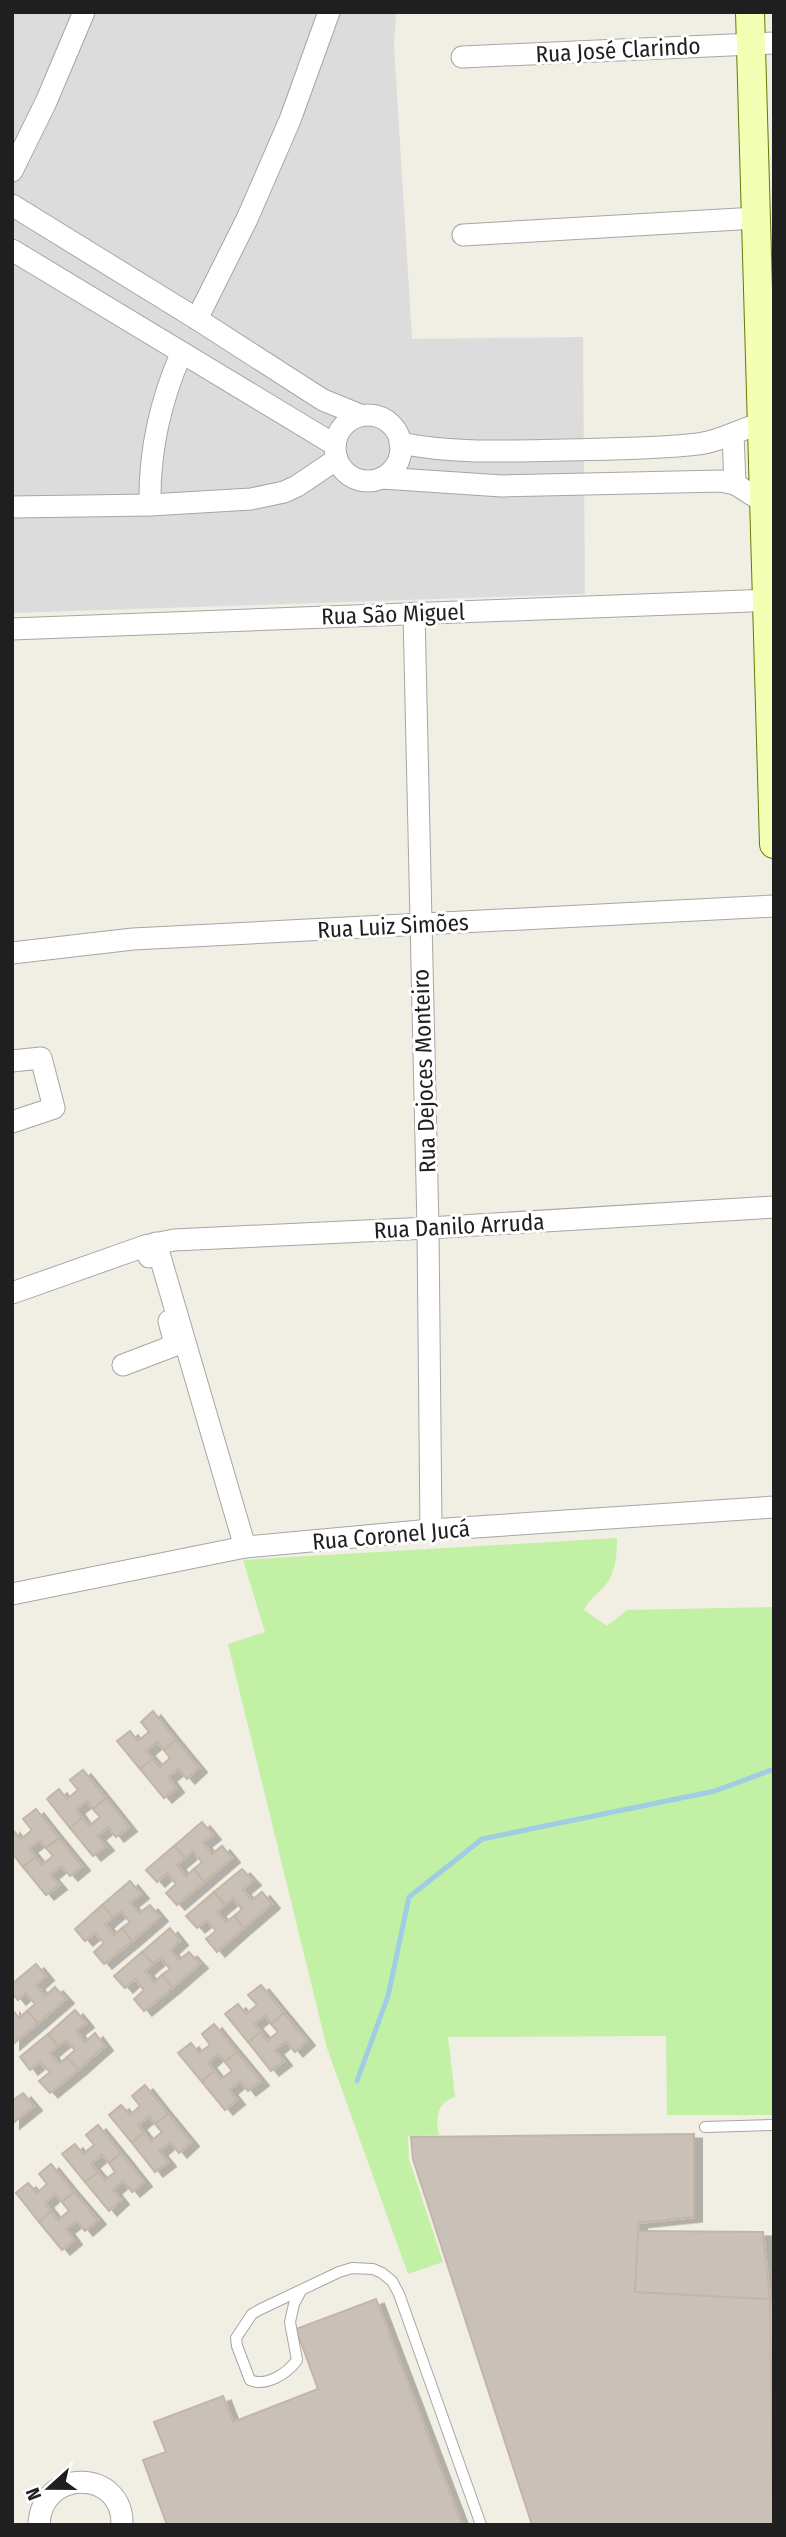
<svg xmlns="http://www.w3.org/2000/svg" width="786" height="2537" font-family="'Fira Sans Condensed',sans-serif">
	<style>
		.residential { fill: #dddcdc }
		.grass { fill: #c2f0a5 }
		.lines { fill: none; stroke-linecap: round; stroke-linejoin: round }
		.stream { stroke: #a0cde3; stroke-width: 5 }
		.building { fill: #c9c1b7; stroke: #c4b5a5; stroke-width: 2; filter: url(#shadow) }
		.lane-casing { stroke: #a6a6a6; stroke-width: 12 }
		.street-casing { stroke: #a6a6a6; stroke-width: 23 }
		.secondary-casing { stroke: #627b00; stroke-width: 30 }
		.lane { stroke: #fff; stroke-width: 10 }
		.street { stroke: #fff; stroke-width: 21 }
		.secondary { stroke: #f3ffb3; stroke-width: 28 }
		.labels { text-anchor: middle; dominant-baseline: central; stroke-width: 6; stroke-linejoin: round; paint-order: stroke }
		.street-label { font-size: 23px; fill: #1f1f1f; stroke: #fff }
	</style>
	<defs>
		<filter id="shadow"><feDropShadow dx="8" dy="4.5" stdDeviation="0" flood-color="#0004"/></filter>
	</defs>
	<rect width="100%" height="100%" fill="#f1eee4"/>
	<path class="residential" d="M12,12H396L394,45L412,339L583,337L585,594L12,613Z"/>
	<path class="grass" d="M617,1538C617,1553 616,1571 607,1583C598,1595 592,1595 584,1610L607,1626L627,1610L774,1607V2115H667L666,2036L448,2037L455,2097C437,2103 435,2117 439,2135L408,2136L409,2159L443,2262L408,2274L327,2048L228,1644L265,1632L243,1560Z"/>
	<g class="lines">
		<path class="stream" d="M357,2081L388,1996L409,1897L482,1839L715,1791L774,1769"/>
	</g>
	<g class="building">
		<path d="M153,1711L176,1740L164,1750L157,1742L146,1751L153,1759L140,1769L117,1741L130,1731L138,1741L149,1732L141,1722Z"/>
		<path d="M176,1740L199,1768L187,1779L178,1769L168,1777L176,1788L164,1798L140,1769L153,1759L160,1767L170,1758L164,1750Z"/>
		<path d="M83,1770L106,1798L93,1809L87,1801L76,1809L82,1818L70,1828L47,1799L59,1789L67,1799L78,1790L70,1780Z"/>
		<path d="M106,1798L129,1827L116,1837L108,1827L97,1836L106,1846L93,1856L70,1828L82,1818L89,1826L100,1817L93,1809Z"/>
		<path d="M36,1809L59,1838L46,1848L40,1840L29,1848L36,1857L23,1867L12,1853V1829L21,1839L32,1830L23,1819Z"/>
		<path d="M202,1822L213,1835L203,1843L212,1854L222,1846L232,1858L204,1882L194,1869L202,1862L193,1851L185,1858L174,1846Z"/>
		<path d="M59,1838L82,1866L70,1876L61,1866L50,1875L59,1885L46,1895L23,1867L36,1857L42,1865L53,1856L46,1848Z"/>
		<path d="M174,1846L185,1858L177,1865L186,1876L194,1869L204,1882L177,1905L166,1893L176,1884L167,1873L157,1882L146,1870Z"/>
		<path d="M242,1869L253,1881L242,1890L252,1900L262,1892L272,1904L244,1928L234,1916L242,1909L233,1898L225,1905L214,1892Z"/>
		<path d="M130,1881L141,1894L130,1903L139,1913L150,1905L160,1917L132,1941L122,1928L130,1922L121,1911L113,1917L102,1905Z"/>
		<path d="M214,1892L225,1905L217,1912L226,1922L234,1916L244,1928L217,1952L206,1939L216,1931L207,1920L197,1928L186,1916Z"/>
		<path d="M102,1905L113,1917L105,1924L114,1935L122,1928L132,1941L104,1964L94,1952L104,1943L95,1933L85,1941L75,1929Z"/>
		<path d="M170,1928L180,1941L170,1950L179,1960L189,1952L200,1964L172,1988L162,1975L170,1969L161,1958L153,1964L142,1952Z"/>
		<path d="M142,1952L153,1964L145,1971L154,1982L162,1975L172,1988L144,2011L134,1999L144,1990L135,1979L125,1988L114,1976Z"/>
		<path d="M36,1964L46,1976L36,1985L45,1996L55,1987L66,1999L38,2023L27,2011L35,2004L26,1993L18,2000L12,1993V1984Z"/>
		<path d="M261,1985L284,2013L271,2024L265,2015L254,2024L261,2032L248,2042L225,2014L238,2004L246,2014L257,2005L248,1995Z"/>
		<path d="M12,2009L19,2018L27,2011L38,2023L12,2045Z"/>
		<path d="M75,2010L86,2023L76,2031L85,2042L95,2033L105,2046L78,2070L67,2057L75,2050L66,2040L58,2046L48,2034Z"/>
		<path d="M284,2013L307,2041L295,2052L286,2041L275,2050L284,2061L271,2071L248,2042L261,2032L267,2041L278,2032L271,2024Z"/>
		<path d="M214,2024L237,2052L225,2062L218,2054L208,2063L214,2071L202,2082L178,2053L191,2043L199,2053L210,2045L202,2034Z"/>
		<path d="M48,2034L58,2046L50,2053L59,2064L67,2057L78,2070L50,2093L39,2081L50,2072L40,2062L30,2070L20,2057Z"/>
		<path d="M237,2052L261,2081L248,2091L240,2081L229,2090L237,2100L225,2110L202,2082L214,2071L221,2079L232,2071L225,2062Z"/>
		<path d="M145,2085L168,2114L155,2124L149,2116L138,2125L144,2133L132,2143L109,2115L121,2105L130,2115L140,2106L132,2096Z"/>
		<path d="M23,2093L34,2106L12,2124V2101Z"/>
		<path d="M168,2114L191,2142L179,2153L170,2142L159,2151L168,2162L155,2172L132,2143L144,2133L151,2141L162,2132L155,2124Z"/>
		<path d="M98,2125L121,2153L109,2163L102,2155L91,2164L98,2172L85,2182L62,2154L75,2144L83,2154L94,2145L86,2135Z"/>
		<path d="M694,2134V2217L639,2223L635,2292L770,2299L773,2525H532L413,2159L411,2137Z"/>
		<path d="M121,2153L144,2182L132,2192L123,2181L113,2190L121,2200L109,2211L85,2182L98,2172L105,2180L115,2172L109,2163Z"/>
		<path d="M51,2164L74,2192L62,2202L55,2194L45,2203L51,2211L39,2222L16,2193L28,2183L37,2193L47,2184L39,2174Z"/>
		<path d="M74,2192L98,2220L85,2231L77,2221L66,2229L74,2240L62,2250L39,2222L51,2211L58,2220L69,2211L62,2202Z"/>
		<path d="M638,2231L763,2232L770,2299L635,2292Z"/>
		<path d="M376,2299L462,2525H167L143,2460L166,2452L154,2422L223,2396L233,2422L318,2389L296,2329Z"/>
	</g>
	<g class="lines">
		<g class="lane-casing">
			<g id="lane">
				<path d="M705,2127L774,2125"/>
				<path d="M301,2291L294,2304L290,2322L297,2360C287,2374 266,2387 250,2380L237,2346L236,2338L252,2314L261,2309L339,2272L352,2268L373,2269L382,2273L392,2281L399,2294L481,2525"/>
			</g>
		</g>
		<g class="street-casing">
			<g id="street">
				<path d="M462,57L774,43"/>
				<path d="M12,171L46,102L84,12"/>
				<path d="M12,205L197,319L323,400L360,415"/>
				<path d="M463,235L756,218"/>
				<path d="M12,250L335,445"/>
				<path d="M197,319L247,219L290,120L329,12"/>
				<circle cx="368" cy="448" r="33"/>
				<path d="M733,434L735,484"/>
				<path d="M400,443C455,454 509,451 565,450C609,449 654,449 698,444C725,441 747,424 774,421"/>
				<path d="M382,478L502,486L721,481L735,484L765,503"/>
				<path d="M150,505C149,452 160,402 181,354"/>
				<path d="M12,507L150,505L251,499L284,492L297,486L337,459"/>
				<path d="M414,613L428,1228L431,1530"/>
				<path d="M12,629L774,600"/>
				<path d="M12,953L133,939L774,906"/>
				<path d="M12,1061L41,1058L54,1108L12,1122"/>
				<path d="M156,1243L245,1547"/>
				<path d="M145,1246L174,1240L428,1228L774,1207"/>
				<path d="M12,1293L145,1246L149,1257"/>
				<path d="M123,1365L173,1346L174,1340L169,1321"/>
				<path d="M12,1594L245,1547L431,1530L774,1507"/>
				<path d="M39,2525C41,2467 124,2469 122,2525"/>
			</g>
		</g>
		<g class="secondary-casing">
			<path id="secondary" d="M750,12L774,844"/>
		</g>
		<use href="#lane" class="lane"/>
		<use href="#street" class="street"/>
		<use href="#secondary" class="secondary"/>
	</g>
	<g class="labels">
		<g class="street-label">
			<text transform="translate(618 50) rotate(-3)">Rua José Clarindo</text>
			<text transform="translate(393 614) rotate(-2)">Rua São Miguel</text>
			<text transform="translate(393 926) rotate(-3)">Rua Luiz Simões</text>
			<text transform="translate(424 1071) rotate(-92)">Rua Dejoces Monteiro</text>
			<text transform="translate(459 1226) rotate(-3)">Rua Danilo Arruda</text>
			<text transform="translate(391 1535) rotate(-5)">Rua Coronel Jucá</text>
		</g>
	</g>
	<rect width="786" height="2537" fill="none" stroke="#1f1f1f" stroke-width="28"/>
	<g transform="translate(49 2488) rotate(249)" stroke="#ffffff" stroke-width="5" paint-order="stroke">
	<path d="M0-5L12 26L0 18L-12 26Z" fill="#1f1f1f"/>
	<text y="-10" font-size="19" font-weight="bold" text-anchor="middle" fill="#1f1f1f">N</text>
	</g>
</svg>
